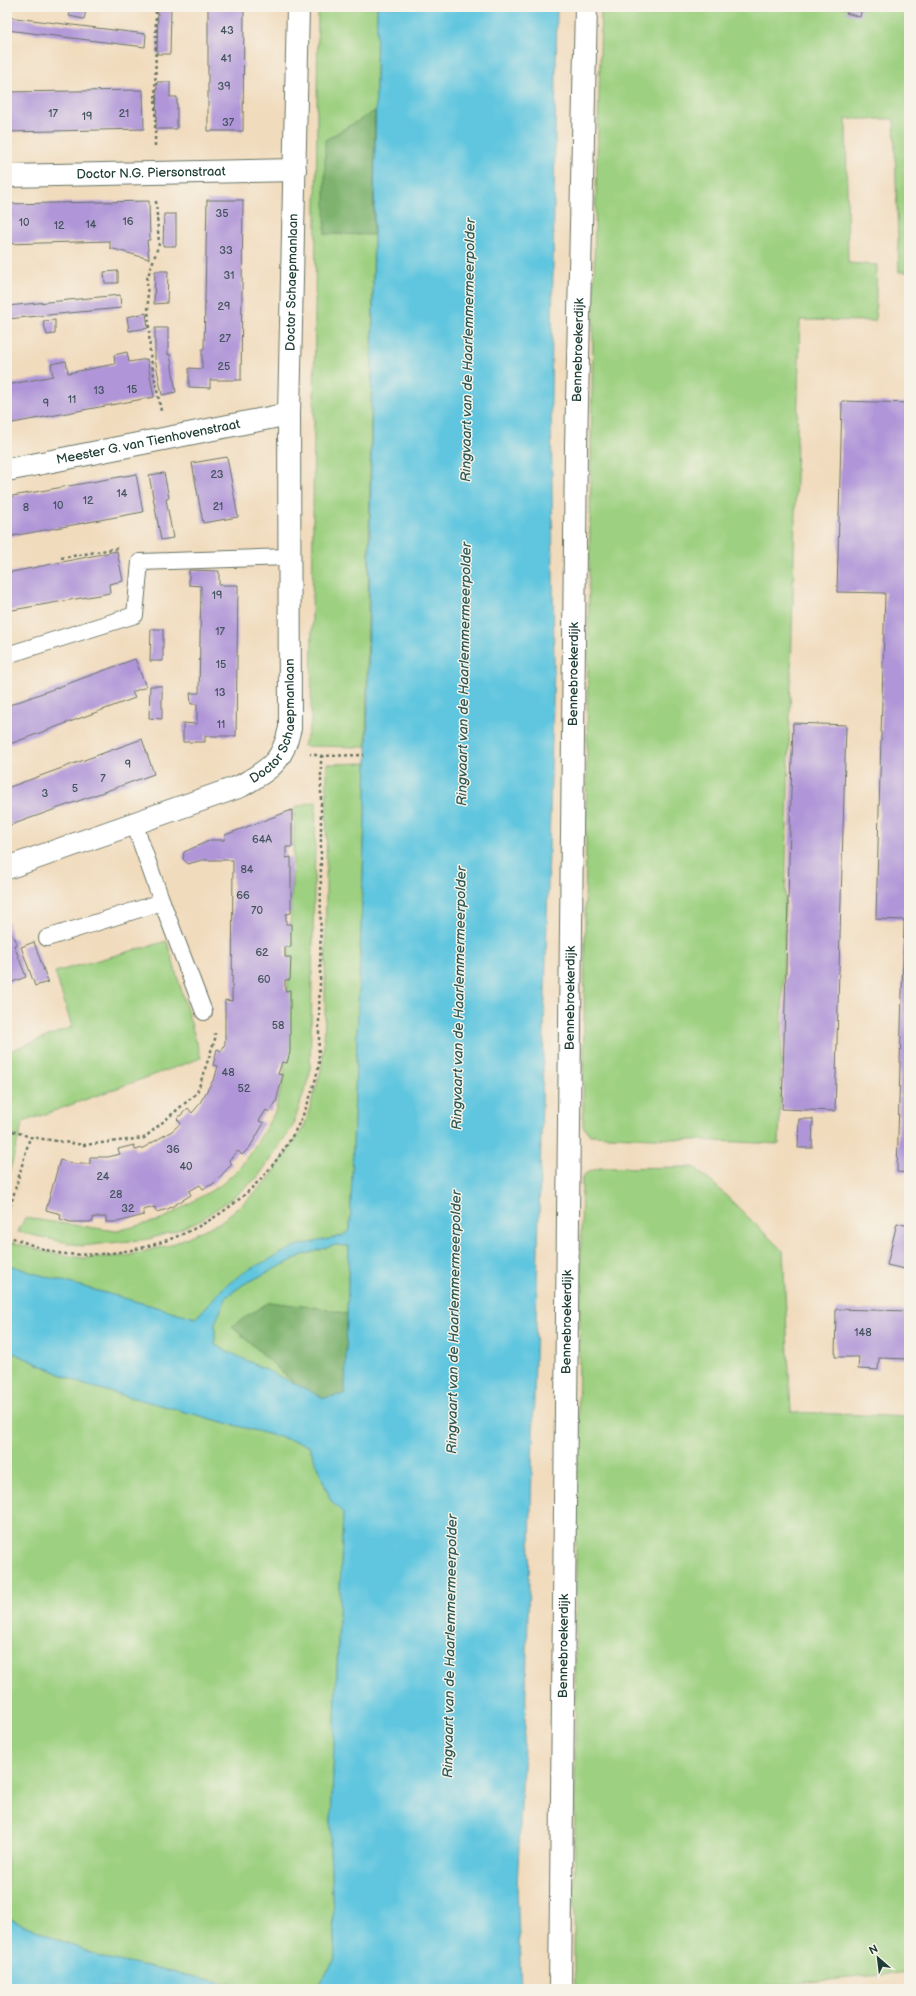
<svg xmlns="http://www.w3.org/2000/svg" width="916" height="1996" font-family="'Balsamiq Sans',sans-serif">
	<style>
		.green { fill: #9dd080; stroke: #5e865a }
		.forest { fill: #7eb26e; stroke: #4e7851 }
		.water { fill: #61c6df; stroke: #40828a; fill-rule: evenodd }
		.building { fill: #b096d8 }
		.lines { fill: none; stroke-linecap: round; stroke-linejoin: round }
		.service-casing { stroke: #687464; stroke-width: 18 }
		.minor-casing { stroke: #687464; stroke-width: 24 }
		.tertiary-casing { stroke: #687464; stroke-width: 24 }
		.path { stroke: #687464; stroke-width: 2.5; stroke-dasharray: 3 3; stroke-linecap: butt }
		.service { stroke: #fff; stroke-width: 16 }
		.minor { stroke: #fff; stroke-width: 22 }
		.tertiary { stroke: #fff; stroke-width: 22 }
		.labels { text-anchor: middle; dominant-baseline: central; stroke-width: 3; stroke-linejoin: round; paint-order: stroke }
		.number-label { font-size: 11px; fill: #43535d }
		.street-label { font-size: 13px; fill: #1f3d34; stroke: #f7f3e8 }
		.water-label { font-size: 14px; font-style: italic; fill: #2c5856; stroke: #f7f3e8 }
	</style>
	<rect width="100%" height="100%" fill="#f7f3e8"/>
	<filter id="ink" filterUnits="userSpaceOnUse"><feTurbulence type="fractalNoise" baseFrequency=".025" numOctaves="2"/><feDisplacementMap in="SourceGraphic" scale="8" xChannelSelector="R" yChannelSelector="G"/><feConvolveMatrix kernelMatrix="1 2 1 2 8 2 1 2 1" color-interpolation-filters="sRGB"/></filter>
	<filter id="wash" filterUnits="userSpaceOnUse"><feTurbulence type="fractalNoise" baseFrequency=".012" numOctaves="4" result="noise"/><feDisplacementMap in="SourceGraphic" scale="16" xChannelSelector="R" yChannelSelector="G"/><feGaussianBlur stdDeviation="0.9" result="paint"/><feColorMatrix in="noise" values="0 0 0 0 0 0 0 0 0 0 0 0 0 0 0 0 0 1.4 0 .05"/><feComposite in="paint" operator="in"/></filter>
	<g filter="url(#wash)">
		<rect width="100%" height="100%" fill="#f1dbbd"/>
		<g class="green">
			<path d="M318,7H377L366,747L304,746L311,723Z"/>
			<path d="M601,7H909V272H899L894,119H846L848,263L877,265L875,321L800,320L779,1144L590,1135L583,1126C586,826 589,526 595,226C597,153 600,80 601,7Z"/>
			<path d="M367,763L350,1230L342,1236L296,1246L223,1288L196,1318L33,1273L7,1264V1241L46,1252L83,1258L126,1256L170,1245L219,1223L246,1201L269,1179L304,1127L321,1071L324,1043L325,1016L327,764Z"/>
			<path d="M316,801L310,1073L293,1126L258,1177L235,1196L202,1219L178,1230L149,1239L82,1246L18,1232L25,1218L116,1231L161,1220L221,1185L239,1169L258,1141L275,1112L284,1076L295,807Z"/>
			<path d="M167,941L201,1058L23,1122L7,1181V1052L72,1027L55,972Z"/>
			<path d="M694,1167L716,1186L783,1251L791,1412L909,1417V1972L758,1987V1989H575L574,1963L576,1539L582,1177L588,1172L600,1168Z"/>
			<path d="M335,1245L349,1246L347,1314L320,1308L232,1326L295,1384L215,1345V1323L227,1296L244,1284L303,1255Z"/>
			<path d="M7,1350L85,1385L309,1445L331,1501L343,1513L330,1849L335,1959L318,1987L315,1989H254L103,1958L7,1918Z"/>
		</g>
		<g class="forest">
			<path d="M375,111L373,235L325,234V140Z"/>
			<path d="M269,1302L320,1308L347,1314L345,1394L324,1398L295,1384L232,1326Z"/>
		</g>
		<g class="water">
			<path d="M377,7H557L551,399L554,665L525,1727L517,1886L521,1989H315L318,1987L335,1959L330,1849L343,1513L331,1501L309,1445L85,1385L7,1350V1264L33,1273L196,1318L223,1288L244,1272L296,1246L342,1236L350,1230L367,763ZM335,1245L349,1246L345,1394L324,1398L215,1345V1323L227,1296L244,1284L303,1255Z"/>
			<path d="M7,1918L103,1958L254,1989H25L7,1983Z"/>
		</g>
		<g id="blocks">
			<g class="building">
				<path d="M72,7H87L84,19L69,16Z"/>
				<path d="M158,7H171L170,54H157Z"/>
				<path d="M207,7H244L243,131H208V11Z"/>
				<path d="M848,7H862L860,17L846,13Z"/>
				<path d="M7,17L146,34L145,47L7,30Z"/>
				<path d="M157,82H170V97H177V129H156Z"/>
				<path d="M143,90L144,129L7,132V92Z"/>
				<path d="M207,200H243L241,380H210V388L189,387V368L202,369V349H204Z"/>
				<path d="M149,201L150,240H147L149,259L110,248V241L7,244V204Z"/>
				<path d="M164,214H176V246H163Z"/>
				<path d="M118,271V283H105L104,272Z"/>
				<path d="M155,271H168L167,303L154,304Z"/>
				<path d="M120,295L121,308L7,319V306Z"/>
				<path d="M146,313L148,328L129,331L127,317Z"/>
				<path d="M55,320V334L47,335L43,321Z"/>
				<path d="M155,328H168V355L170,354L176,392L162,395L155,359Z"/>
				<path d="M127,352L129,362L147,359L154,397L7,424V385L53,376L51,364L66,361L68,373L115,364L114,355Z"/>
				<path d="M842,401L909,403V1173L897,1172L904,920L876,919L885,593L837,592Z"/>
				<path d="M227,457L238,517L203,523L192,463Z"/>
				<path d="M164,473L169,498L166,499L173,538L161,540L149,475Z"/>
				<path d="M136,474L143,512L7,537V497Z"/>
				<path d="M117,551L123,581L109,584L110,593L7,611V573Z"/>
				<path d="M189,570L219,571V585H238L236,736H205V742H183V723L197,724V704H191L190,693H199L201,586L189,585Z"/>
				<path d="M151,629H163V661H150Z"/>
				<path d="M135,659L146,687L132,692L135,698L7,745V706Z"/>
				<path d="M150,686H162V719L149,718Z"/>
				<path d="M793,723L846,725L835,1111L782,1109Z"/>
				<path d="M142,739L154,774L11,825L7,815V788Z"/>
				<path d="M292,810V847H286V858L291,857V913L286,914V924H291V947H285V957H291L290,980H285V991L290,990V1052L287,1063L282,1062L278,1074L283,1075L276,1102L270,1112L266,1110L259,1121L264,1123L250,1147L242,1155L238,1151L229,1160L232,1164L213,1184L203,1189L200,1185L189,1191L191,1195L168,1209L156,1212L155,1207L143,1210L144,1215L117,1222H106V1217H93V1222H71L60,1219L61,1214L46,1210L60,1160L76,1164H90V1157H108L120,1154L118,1149L134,1145L135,1150L143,1148L172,1131L181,1123L177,1119L188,1108L192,1113L198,1106L215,1077L218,1066L213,1065L217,1049L222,1051L225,1043V1000L232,1001L233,860H202L188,864L183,859L184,852L211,840H224L225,835Z"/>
				<path d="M7,923H10L8,926L13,938H15L17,944L14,945L26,977L7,984Z"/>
				<path d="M34,942L48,982L35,986L21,947Z"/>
				<path d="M799,1119H813L812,1148H798Z"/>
				<path d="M897,1223L909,1226V1270L887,1265Z"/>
				<path d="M836,1309L909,1311V1359L879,1358L878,1370L858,1369L859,1357H835Z"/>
			</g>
		</g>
	</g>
	<g filter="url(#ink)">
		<use href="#blocks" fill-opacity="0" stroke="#687464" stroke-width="1"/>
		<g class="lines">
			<g class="service-casing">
				<g id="service">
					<path d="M7,655L135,615L140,562L289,557"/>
					<path d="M162,902L204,1012"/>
					<path d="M47,938L162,902L134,823"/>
				</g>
			</g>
			<g class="minor-casing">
				<g id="minor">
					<path id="s1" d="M7,176L295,170"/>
					<path id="s2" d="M7,470L289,414"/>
					<path id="s3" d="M7,868L241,786C271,768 282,763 290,728L289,414L298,7"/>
				</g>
			</g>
			<g class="tertiary-casing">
				<g id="tertiary">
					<path id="s4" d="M560,1989L576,446L586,7"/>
				</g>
			</g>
			<g class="path">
				<path d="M155,146L156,7"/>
				<path d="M156,201L159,244L147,279L150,354L161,411"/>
				<path d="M61,558L119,548"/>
				<path d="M321,756L364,755"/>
				<path d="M7,1129L30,1137L84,1145L144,1138L197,1093L215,1039V1033"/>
				<path d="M7,1218L30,1137"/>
				<path d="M7,1236C23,1241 49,1253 66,1254C185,1262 292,1187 318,1069C320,1060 318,1050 319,1040C319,1021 319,1002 320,983C321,907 321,832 321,756L310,754"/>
			</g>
			<use href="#service" class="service"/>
			<use href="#minor" class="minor"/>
			<use href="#tertiary" class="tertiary"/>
		</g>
	</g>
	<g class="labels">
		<g class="number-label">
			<text x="227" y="30">43</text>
			<text x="226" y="58">41</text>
			<text x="224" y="86">39</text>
			<text x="53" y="113">17</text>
			<text x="124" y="113">21</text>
			<text x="87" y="116">19</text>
			<text x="228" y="122">37</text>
			<text x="222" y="213">35</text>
			<text x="128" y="221">16</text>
			<text x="24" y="222">10</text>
			<text x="91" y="224">14</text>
			<text x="59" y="225">12</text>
			<text x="226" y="250">33</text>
			<text x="229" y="275">31</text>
			<text x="224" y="306">29</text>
			<text x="225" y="338">27</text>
			<text x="224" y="366">25</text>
			<text x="132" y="389">15</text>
			<text x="99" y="390">13</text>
			<text x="72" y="399">11</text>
			<text x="46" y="403">9</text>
			<text x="217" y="474">23</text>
			<text x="122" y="493">14</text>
			<text x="88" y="500">12</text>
			<text x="58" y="505">10</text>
			<text x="218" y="506">21</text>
			<text x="26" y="507">8</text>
			<text x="217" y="595">19</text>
			<text x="220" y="631">17</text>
			<text x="221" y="664">15</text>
			<text x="220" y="692">13</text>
			<text x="221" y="724">11</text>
			<text x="128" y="764">9</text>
			<text x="103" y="778">7</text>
			<text x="75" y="788">5</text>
			<text x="45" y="793">3</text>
			<text x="262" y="839">64A</text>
			<text x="247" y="869">84</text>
			<text x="243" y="895">66</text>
			<text x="257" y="910">70</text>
			<text x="262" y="952">62</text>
			<text x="264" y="979">60</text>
			<text x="278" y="1025">58</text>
			<text x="228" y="1072">48</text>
			<text x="244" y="1088">52</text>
			<text x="173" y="1149">36</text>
			<text x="186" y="1166">40</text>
			<text x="103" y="1176">24</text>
			<text x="116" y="1194">28</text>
			<text x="128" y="1208">32</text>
			<text x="863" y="1332">148</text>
		</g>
		<g class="street-label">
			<text stroke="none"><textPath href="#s1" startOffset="144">Doctor N.G. Piersonstraat</textPath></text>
			<text stroke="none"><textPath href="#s3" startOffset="773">Doctor Schaepmanlaan</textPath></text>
			<text stroke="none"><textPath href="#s4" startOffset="1639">Bennebroekerdijk</textPath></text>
			<text stroke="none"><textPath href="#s2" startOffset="144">Meester G. van Tienhovenstraat</textPath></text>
			<text stroke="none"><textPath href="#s4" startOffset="1315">Bennebroekerdijk</textPath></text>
			<text stroke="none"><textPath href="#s3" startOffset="328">Doctor Schaepmanlaan</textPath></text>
			<text stroke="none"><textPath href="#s4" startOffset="991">Bennebroekerdijk</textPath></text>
			<text stroke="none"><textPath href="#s4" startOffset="667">Bennebroekerdijk</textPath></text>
			<text stroke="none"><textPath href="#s4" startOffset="343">Bennebroekerdijk</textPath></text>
		</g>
		<g class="water-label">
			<text transform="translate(468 350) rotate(-89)">Ringvaart van de Haarlemmermeerpolder</text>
			<text transform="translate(464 674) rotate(-89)">Ringvaart van de Haarlemmermeerpolder</text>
			<text transform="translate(459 998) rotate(-89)">Ringvaart van de Haarlemmermeerpolder</text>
			<text transform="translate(454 1322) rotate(-89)">Ringvaart van de Haarlemmermeerpolder</text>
			<text transform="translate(450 1646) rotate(-89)">Ringvaart van de Haarlemmermeerpolder</text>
		</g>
	</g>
	<rect width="916" height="1996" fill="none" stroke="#f7f3e8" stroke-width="24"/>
	<g transform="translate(878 1958) rotate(332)" stroke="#f7f3e8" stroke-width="3" paint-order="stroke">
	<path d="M0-3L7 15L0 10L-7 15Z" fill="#1f3d34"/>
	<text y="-6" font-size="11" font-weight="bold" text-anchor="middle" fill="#1f3d34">N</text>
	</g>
</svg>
